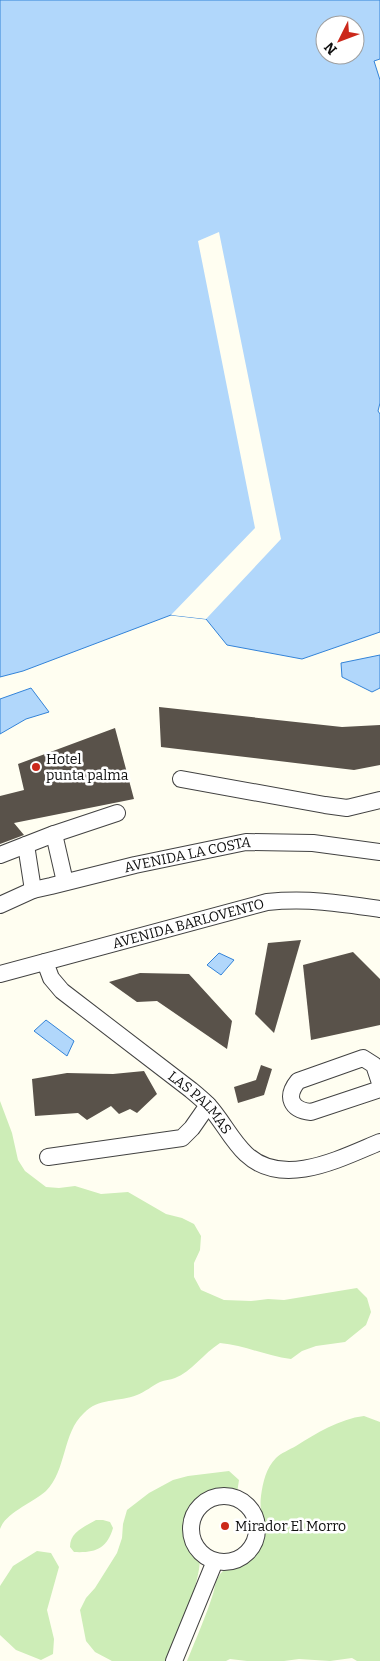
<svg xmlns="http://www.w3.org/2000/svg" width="380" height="1661" font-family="Bitter,serif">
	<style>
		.green { fill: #cdedb7 }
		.water { fill: #b1d7fb; stroke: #3383d8; fill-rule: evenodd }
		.pier { fill: #fffef1 }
		.building { fill: #59524a }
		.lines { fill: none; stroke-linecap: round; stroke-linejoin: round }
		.minor-casing { stroke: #424242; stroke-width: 18 }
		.minor { stroke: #fff; stroke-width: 16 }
		.poi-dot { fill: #cb281b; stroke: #fff; stroke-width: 2 }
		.labels { text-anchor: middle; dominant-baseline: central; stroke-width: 5; stroke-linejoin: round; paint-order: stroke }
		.poi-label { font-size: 14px; fill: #0f0f0f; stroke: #fff; text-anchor: start }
		.street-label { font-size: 14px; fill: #0f0f0f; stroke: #fff }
	</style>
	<rect width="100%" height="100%" fill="#fffef1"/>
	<g class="green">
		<path d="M0,1101L12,1133L18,1160L25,1171L46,1187L59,1188L75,1186L101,1194L128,1192L166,1214L182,1218L194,1224L201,1236L200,1250L194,1263V1277L201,1290L224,1300L251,1301L268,1299L284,1300L357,1288L367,1298L371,1312L366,1325L345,1342L316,1346L302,1351L291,1359C266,1356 244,1345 220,1343C204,1353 191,1372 175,1378C170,1380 165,1380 160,1382C152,1386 145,1392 137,1395C119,1402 98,1398 84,1413C62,1433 67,1470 46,1491C33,1503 6,1512 0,1529Z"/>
		<path d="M364,1416L380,1422V1661H357L352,1658L330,1661L299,1659L284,1661H247L230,1659L226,1661H187C196,1639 206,1616 213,1594C215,1588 215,1581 219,1576C228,1562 250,1562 258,1547C271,1522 258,1518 261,1496C263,1482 266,1468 276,1458C281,1453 289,1450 296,1446C317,1433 339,1419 364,1416Z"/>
		<path d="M229,1471L239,1480L237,1493C223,1495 209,1497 199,1510C189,1523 200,1541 200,1555C201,1585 178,1632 166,1661H112L95,1652L86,1641L80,1610L86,1598L95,1588L117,1553L122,1538L123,1524L127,1510L149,1493L173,1480L188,1476Z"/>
		<path d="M96,1520H103L110,1522L113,1528C107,1549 95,1553 74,1552L70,1547C70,1532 84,1527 96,1520Z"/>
		<path d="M37,1551L51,1553L59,1567L47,1610L54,1639L53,1654L41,1660L16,1650L0,1635V1586L13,1566Z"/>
	</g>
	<g class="water">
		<path d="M0,0H380V59L374,61L380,80V403L378,411L380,414V632L302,659L227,645L206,619L171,615L23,671L0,677ZM325,25H355V55H325Z"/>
		<path d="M380,655V688L372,692L342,677L341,663Z"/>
		<path d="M31,688L49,712L26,719L0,734V699Z"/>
		<path d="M219,953L234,960L221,975L207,965Z"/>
		<path d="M46,1020L74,1041L67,1056L34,1031Z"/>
	</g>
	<path class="pier" d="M219,232L281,539L206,619L171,615L255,528L198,241Z"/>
	<g class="building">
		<path d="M159,707L342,727L380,725V765L354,770L161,747Z"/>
		<path d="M115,728L134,799L14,823L24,835L0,844V796L24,790L18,764Z"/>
		<path d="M301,940L274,1033L255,1014L268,943Z"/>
		<path d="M353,952L380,979V1025L311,1040L303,965Z"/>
		<path d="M140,973L189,974L232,1021L227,1049L157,1001L137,1002L109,982Z"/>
		<path d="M261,1065L272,1069L264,1095L238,1103L234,1087L256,1080Z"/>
		<path d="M144,1071L157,1094L137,1113L130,1109L119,1114L111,1106L87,1120L78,1113L35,1116L32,1079L67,1073L113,1074Z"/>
	</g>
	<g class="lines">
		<g class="minor-casing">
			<g id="minor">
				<path d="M181,779L325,805L347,808L380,800"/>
				<path d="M54,834L65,882"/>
				<path d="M26,845L33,890"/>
				<path d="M0,855L54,834L117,813"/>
				<path id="s1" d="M0,905L33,890L51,886L135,865L246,842L313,843L380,852"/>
				<path id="s2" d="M45,962L51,978L62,991L191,1090C197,1095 203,1100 208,1105C222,1120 231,1140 246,1154C283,1189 341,1158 380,1142"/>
				<path id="s3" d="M0,974L267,902C308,898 340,903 380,909"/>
				<path d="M380,1083L374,1065L363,1058L298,1081C285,1097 291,1110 311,1112L380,1089"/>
				<path d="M48,1157L182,1138L192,1128L208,1105"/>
				<circle cx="224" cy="1529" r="33"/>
				<path d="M174,1661L215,1561"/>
			</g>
		</g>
		<use href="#minor" class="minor"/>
	</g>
	<g class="poi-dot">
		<circle cx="36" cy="767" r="5"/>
		<circle cx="225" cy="1526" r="5"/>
	</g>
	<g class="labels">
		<g class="poi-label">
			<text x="46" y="759">Hotel<tspan x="46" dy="16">punta palma</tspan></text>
			<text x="235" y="1526">Mirador El Morro</text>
		</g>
		<g class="street-label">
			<text stroke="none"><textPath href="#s1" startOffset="195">AVENIDA LA COSTA</textPath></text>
			<text stroke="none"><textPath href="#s3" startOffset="195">AVENIDA BARLOVENTO</textPath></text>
			<text stroke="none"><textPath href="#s2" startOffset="212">LAS PALMAS</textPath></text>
		</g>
	</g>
	<g transform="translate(340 40) rotate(228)"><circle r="24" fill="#ffffff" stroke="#9f9f9f"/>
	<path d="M0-4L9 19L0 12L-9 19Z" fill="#cb281b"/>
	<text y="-8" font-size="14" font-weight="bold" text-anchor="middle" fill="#0f0f0f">N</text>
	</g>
</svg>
